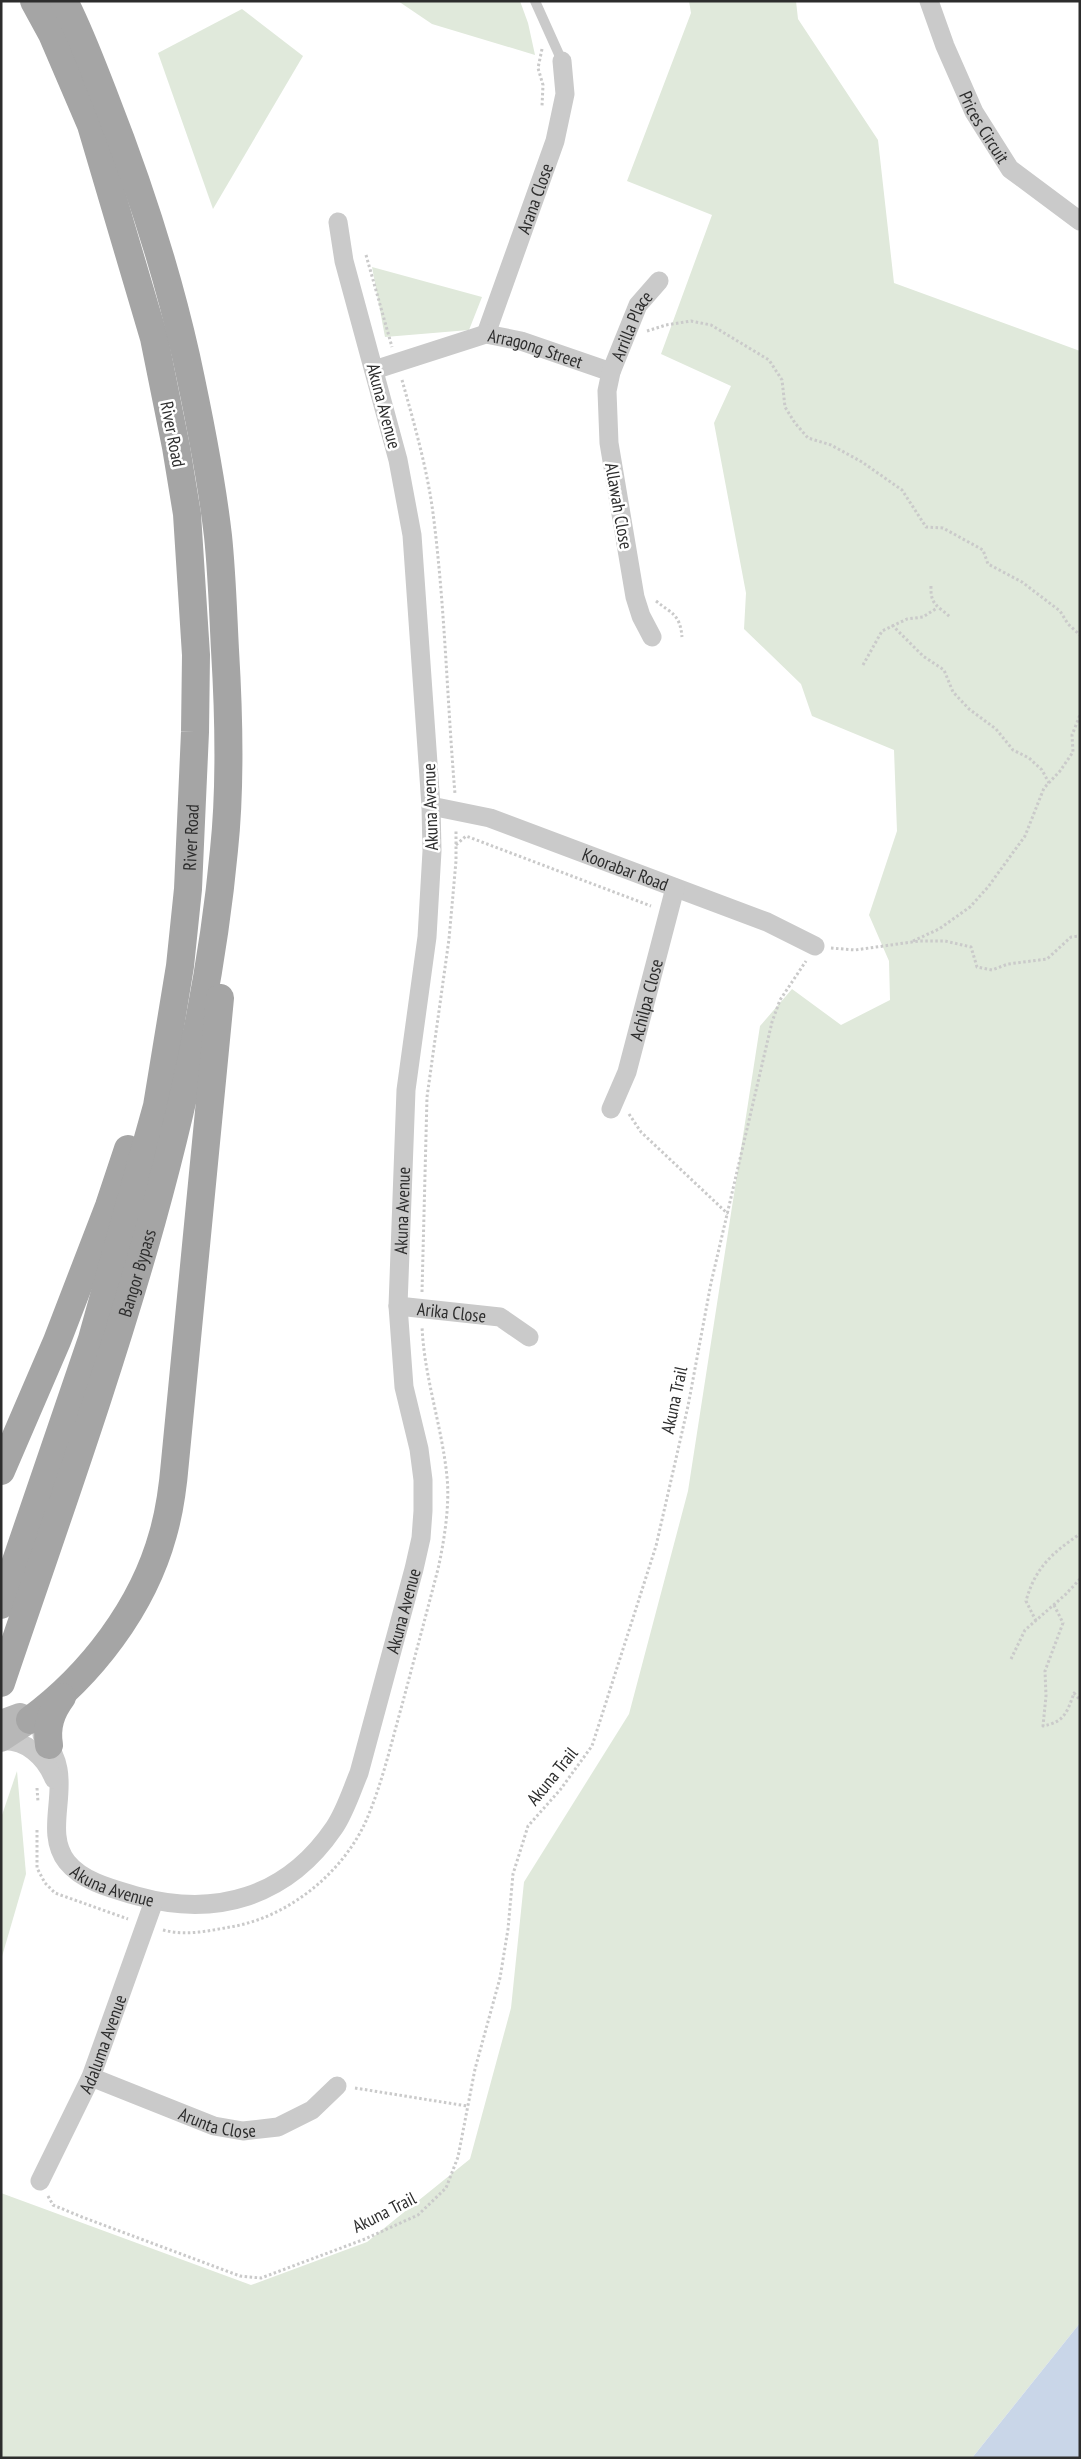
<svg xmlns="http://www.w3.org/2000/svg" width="1081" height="2459" font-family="'PT Sans Narrow',sans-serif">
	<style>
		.green { fill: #e0e9db }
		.water { fill: #c9d6e8 }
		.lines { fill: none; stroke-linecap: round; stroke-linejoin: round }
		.path { stroke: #cacaca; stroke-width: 3; stroke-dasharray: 2.5 2.5; stroke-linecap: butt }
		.service { stroke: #cacaca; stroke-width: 10 }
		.minor { stroke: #cacaca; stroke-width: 19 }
		.secondary { stroke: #b7b7b7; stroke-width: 26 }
		.primary { stroke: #a5a5a5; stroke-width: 28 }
		.labels { text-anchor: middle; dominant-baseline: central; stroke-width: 5; stroke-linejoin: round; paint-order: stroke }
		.street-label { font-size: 18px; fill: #2d2d2d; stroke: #fff }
	</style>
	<rect width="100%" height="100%" fill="#fff"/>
	<g class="green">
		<path d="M398,1H520L528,23L535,55L432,24Z"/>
		<path d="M689,1H796L798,19L878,140L894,283L1080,351V2323L972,2458H1V2193L251,2285L367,2242L470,2159L511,2008L524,1882L629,1714L688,1491L760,1026L792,989L841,1025L890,1000L889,961L869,915L897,831L894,750L812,716L801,684L744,629L746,593L714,423L731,386L661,354L712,215L627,181L691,13Z"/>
		<path d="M242,9L303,56L213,209L158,53Z"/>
		<path d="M372,267L482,297L469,330L385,337Z"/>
		<path d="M17,1771L26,1874L1,1960V1818Z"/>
	</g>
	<path class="water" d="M1080,2323V2458H972Z"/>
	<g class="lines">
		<g class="path">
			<path d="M542,49L538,68L543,85L542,106"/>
			<path d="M366,255L392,347"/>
			<path d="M647,331L666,325L691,321L711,325L769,360L782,380L785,407L795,423L808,438L831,445L862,462L902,490L926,527L943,528L983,550L988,564L1022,582L1060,611L1068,624L1080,635"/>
			<path d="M402,380C414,423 427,468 433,513C445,606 447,700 455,794"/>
			<path d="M931,586C930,606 939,606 951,618"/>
			<path d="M656,601C672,614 680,614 682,637"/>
			<path d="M892,625L923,656L944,670L953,692L969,709L996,729L1013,750L1029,758L1042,770L1049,783"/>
			<path d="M863,665L882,631L907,619L923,617L937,608"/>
			<path d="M456,845L466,836L651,906"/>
			<path d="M913,941L939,929L970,907L988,887L1025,836L1044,788L1060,771L1073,752L1072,735L1080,715"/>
			<path d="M831,948L855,950L919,941H945L971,947L977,967L992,970L1008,964L1047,959L1071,937L1080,936"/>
			<path d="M629,1114L641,1132L728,1214"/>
			<path d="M422,1292L427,1097L449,939L456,861V830"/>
			<path d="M1054,1605L1063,1623L1045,1671L1046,1696L1043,1726C1064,1722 1067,1713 1074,1693L1080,1700"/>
			<path d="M1036,1621L1026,1601C1035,1568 1052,1553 1080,1534"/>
			<path d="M1011,1659L1025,1630L1066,1594L1080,1579"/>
			<path d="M37,1788L38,1802"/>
			<path d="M37,1830V1868L45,1883L55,1893L128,1919"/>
			<path d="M163,1930C186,1936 208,1931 230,1927C287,1918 342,1874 366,1821C382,1784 391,1744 402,1705C414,1660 426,1615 438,1569C444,1542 450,1505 447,1477C442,1426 424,1377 422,1326"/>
			<path d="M355,2088L467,2106"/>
			<path d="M48,2196L53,2205L82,2217L240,2276L261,2278L365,2239L418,2215L446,2188L458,2157L475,2069L500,1978L508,1929L513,1874L528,1826L560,1790L592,1746L656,1546L688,1406L711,1283L772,1022L780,1000L806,961"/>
		</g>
		<path class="service" d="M535,1L562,61"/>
		<g class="minor">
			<path id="s1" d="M929,1L945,46L974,112L1010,169L1080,221"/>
			<path id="s2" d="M486,334L555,141L565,94L562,61"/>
			<path id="s3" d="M374,370L486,334L521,341L611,372"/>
			<path id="s4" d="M652,637L641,616L635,597L609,443L607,391L611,372L638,305L659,281"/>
			<path id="s5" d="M431,806L490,818L767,922L815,946"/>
			<path id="s6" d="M611,1109L627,1072L675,888"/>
			<path id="s7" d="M398,1306L500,1317L529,1337"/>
			<path id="s8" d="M42,1735C49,1745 56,1757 58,1769C64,1800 46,1835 67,1862C83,1882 113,1889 137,1896C216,1918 287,1897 334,1828C345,1812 351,1792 359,1773L414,1569L421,1538L423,1511V1480L419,1449L404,1387L398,1306L406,1090L427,937L432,851L431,806L412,535L398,460L344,261L338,222"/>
			<path d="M1,1741C26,1739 45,1757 54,1779"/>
			<path id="s9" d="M91,2077L214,2126L243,2131L278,2127L312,2110L337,2086"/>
			<path id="s10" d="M40,2181L91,2077L154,1901"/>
		</g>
		<path class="secondary" d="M1,1723L20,1716L30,1720L1,1739"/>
		<g class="primary">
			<path d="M1,1471L57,1341L109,1206L128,1149"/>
			<path id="s11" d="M1,1605L92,1339L157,1106L180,966L188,889L195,732L196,655L187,514L176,447L154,338L91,125L52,34L34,1"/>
			<path id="s12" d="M1,1683C93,1411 197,1138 224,850C231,784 229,716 225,650C223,612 222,574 218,536C211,475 199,416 186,356C166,267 138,182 105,98C92,65 80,32 64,1"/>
			<path d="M30,1720C91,1675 143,1607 163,1534C170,1510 173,1486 175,1462L220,998"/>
			<path d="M49,1745C46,1726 51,1712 62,1697"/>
		</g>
	</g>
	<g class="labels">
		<g class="street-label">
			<text stroke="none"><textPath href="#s1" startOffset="138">Prices Circuit</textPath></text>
			<text stroke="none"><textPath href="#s2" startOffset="144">Arana Close</textPath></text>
			<text stroke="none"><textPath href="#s4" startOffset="322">Arrilla Place</textPath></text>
			<text stroke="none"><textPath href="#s3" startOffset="169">Arragong Street</textPath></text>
			<text transform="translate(384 406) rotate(75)">Akuna Avenue</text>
			<text transform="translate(173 434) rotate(79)">River Road</text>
			<text transform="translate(619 506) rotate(80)">Allawah Close</text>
			<text transform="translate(430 807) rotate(-92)">Akuna Avenue</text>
			<text stroke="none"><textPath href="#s11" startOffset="794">River Road</textPath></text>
			<text stroke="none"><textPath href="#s5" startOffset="205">Koorabar Road</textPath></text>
			<text stroke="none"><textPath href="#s6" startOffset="115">Achilpa Close</textPath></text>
			<text stroke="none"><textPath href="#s8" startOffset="1070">Akuna Avenue</textPath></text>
			<text stroke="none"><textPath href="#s12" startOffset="432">Bangor Bypass</textPath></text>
			<text stroke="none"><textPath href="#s7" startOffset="54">Arika Close</textPath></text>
			<text transform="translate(674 1400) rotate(-78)">Akuna Trail</text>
			<text stroke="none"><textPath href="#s8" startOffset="665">Akuna Avenue</textPath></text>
			<text transform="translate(552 1776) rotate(-51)">Akuna Trail</text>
			<text stroke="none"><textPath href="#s8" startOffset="186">Akuna Avenue</textPath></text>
			<text stroke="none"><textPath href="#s10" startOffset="151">Adaluma Avenue</textPath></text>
			<text stroke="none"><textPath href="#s9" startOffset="135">Arunta Close</textPath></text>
			<text transform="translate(384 2212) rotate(-27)">Akuna Trail</text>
		</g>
	</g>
	<rect width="1081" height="2459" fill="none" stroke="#2d2d2d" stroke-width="5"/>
</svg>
